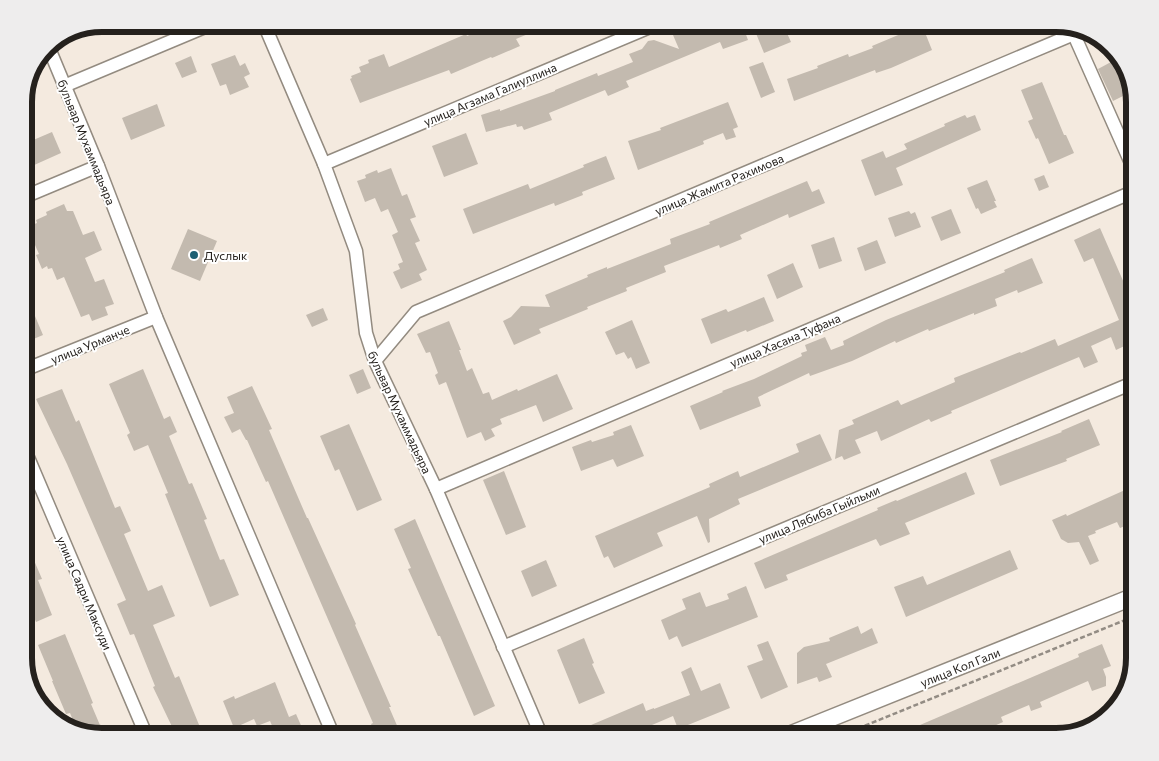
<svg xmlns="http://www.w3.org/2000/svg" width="1159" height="761" font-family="Commissioner,sans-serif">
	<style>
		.building { fill: #c3baaf }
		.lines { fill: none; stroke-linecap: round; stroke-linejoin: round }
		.minor-casing { stroke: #938b80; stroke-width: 15 }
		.tertiary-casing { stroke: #938b80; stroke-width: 19 }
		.path { stroke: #938c84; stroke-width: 2.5; stroke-dasharray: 5 2.5; stroke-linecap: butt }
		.minor { stroke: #fff; stroke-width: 12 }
		.tertiary { stroke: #fff; stroke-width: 16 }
		.poi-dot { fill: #1c5f73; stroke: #fff; stroke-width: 2 }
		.labels { text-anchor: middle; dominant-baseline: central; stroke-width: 4; stroke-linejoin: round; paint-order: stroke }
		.street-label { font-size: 12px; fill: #25211d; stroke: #fff }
		.poi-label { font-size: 12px; fill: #25211d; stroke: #fff; text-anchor: start }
		.rim { fill: none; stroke: #25211d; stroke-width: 6 }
	</style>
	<rect width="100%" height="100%" fill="#f4eadf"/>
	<g class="building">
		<path d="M496,24H552L516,39L520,46L492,58L491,57L451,74L449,70L360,103L350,79L352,78L351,76L361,72L359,67L369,63L368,60L384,54L389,67L466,34L467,36Z"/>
		<path d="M700,24H742L748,40L723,49L720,42L626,81L629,87L608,96L605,90L549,113L552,120L524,130L522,126L517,127L516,124L486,132L481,115L500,109V111L555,91V90L597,73L598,76L633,62L629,54L642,49L648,41L654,40L679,49L673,35Z"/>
		<path d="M774,24H777L781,33L786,31L791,42L764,53L755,31Z"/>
		<path d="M922,25L932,50L891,68L876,73L875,70L794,101L787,79L818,68L817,66L848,54L849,57L873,48L872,46Z"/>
		<path d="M235,55L240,66L245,63L250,74L244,77L249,87L230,95L226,84L220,86L211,64Z"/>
		<path d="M191,56L197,72L182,78L175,63Z"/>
		<path d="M763,62L775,92L761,98L749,67Z"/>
		<path d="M1111,62L1127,94L1113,101L1098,69Z"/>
		<path d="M1042,82L1064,135H1066L1074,153L1049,164L1038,138L1036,139L1028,121L1033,119L1021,90Z"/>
		<path d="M728,102L738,127L733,129L736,137L726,140L723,133L703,141L704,144L638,170L628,141L661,130L660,128Z"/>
		<path d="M157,104L165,126L131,140L122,118Z"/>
		<path d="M965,115L967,118L975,115L981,130L896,168L903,185L875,196L861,160L883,151L886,158L907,149L904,144L945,126L944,124Z"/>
		<path d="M52,132L61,153L32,166L30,161L24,164V144Z"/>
		<path d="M466,133L478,164L444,177L432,146Z"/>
		<path d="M606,156L615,179L582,192L583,195L555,206L554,203L473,234L463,209L528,184L530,189L584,167L583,165Z"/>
		<path d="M391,168L402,196L407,194L416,217L410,219L420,241L415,243L427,270L419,274L422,280L401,289L393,272L400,269L398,264L403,262L392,235L398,232L388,209L381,212L375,198L365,202L357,181L366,178L365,175L377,170L378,173Z"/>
		<path d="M1044,175L1049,187L1039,191L1034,179Z"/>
		<path d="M987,180L996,201H994L997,207L981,214L978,208L976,209L967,188Z"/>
		<path d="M807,181L812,192L819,189L825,203L789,218L788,214L740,235L742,239L720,248L719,245L664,266L666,272L626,288L627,291L587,307L588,309L539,329L541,333L514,345L503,321L511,317L521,306L550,307L545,295L588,277L587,275L607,267V269L671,244L670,239L710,224L709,222Z"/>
		<path d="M64,204L67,211H73L83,235L94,231L102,250L85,258L95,282L104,279L114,304L105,307L108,315L92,321L89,314L81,317L64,277L57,280L52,268L48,269L47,266L42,269L36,255L39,254L27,227L37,223L36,220L47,215L46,212Z"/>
		<path d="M951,209L961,233L941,241L931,217Z"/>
		<path d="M909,211L911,214L915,212L921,227L895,237L888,218Z"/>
		<path d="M1100,228L1124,283L1125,282L1135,304V341L1116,350L1111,337L1091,346L1098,362L1084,368L1079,357L951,411L952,413L931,422L929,419L881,441L877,431L855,440L861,453L844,460L842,456L835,459L839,430L854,424L852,420L898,400L901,405L955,382L954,378L1020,352L1021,353L1055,339L1058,346L1119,320L1093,258L1084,262L1074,240Z"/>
		<path d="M188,229L217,241L200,281L171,269Z"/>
		<path d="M834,237L842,261L819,269L811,245Z"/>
		<path d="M877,240L886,263L865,271L857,248Z"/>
		<path d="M1032,258L1043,283L1018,293L1017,290L995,299L997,306L974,315V313L929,331L928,329L896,343L895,341L852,361L810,376L809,373L758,397L761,406L700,430L690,406L723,392L722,391L754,379L802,356L801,353L807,351L805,345L825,337L831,350L844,345L843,341L886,320L1005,272L1004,270Z"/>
		<path d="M793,263L803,287L777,299L767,275Z"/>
		<path d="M24,290L43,335L24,343Z"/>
		<path d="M764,297L774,321L747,332L746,330L711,344L701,319L726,309L728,312Z"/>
		<path d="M323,308L328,320L312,327L306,315Z"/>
		<path d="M632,320L650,363L636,369L631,357L628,359L624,352L616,355L605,332Z"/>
		<path d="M449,321L461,350H459L467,371L472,368L483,394L489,392L492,400L517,389L518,391L557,374L573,409L543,422L536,405L500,419L502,424L491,429L495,436L485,441L481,432L467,438L446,382L439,385L435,375L438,373L430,352L426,353L417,334Z"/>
		<path d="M143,369L164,419L170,416L177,432L169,436L189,484L192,483L207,519L204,520L220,560L224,559L239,595L210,607L165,494L168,493L148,445L134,451L127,435L130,433L109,384Z"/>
		<path d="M363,369L371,388L357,394L349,375Z"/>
		<path d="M252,386L272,429L269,430L307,518H308L356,624L355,625L391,707H389L402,737H377L371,724L373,723L268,481L266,482L247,440H246L240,429L232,433L224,417L234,413L227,397Z"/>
		<path d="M62,389L76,422L79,420L115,508L120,506L131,531L124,534L148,591L162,585L175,616L153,625L175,678L179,676L204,737H177L153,687L155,686L134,634L130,635L117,604L126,600L67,464L36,399Z"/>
		<path d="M1089,419L1100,445L1066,459L1067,461L1000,486L990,460L1062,432L1061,431Z"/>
		<path d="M349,424L382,500L357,511L339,469L335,471L320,436Z"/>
		<path d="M631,425L644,456L617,467L613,459L581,471L572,447L591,440L592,442L614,435L613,432Z"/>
		<path d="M820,434L832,460L738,499L740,504L709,519L710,542L708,543L697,516L657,533L663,546L634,559L614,568L608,556L604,558L595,536L710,487L709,484L738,471L740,477L799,452L796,444Z"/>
		<path d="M504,471L526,527L506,535L483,480Z"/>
		<path d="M966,472L975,494L905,523L910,534L880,546L876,539L786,575L788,580L765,589L754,563L878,510L877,508L896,500L897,501Z"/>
		<path d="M1135,488V522L1120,528L1117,522L1095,531L1096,533L1088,536L1099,561L1090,565L1079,542L1068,543L1061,539L1052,520L1066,514L1067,516L1125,490L1126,492Z"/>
		<path d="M415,519L495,706L474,716L440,636H438L408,569L411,568L394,529Z"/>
		<path d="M24,537L42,579L38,580L52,615L36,622L24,593Z"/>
		<path d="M1010,550L1018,569L906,617L894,587L923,576L927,585Z"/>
		<path d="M546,560L557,586L532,597L521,571Z"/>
		<path d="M746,586L758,617L682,647L677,636L669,640L661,620L686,609L682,599L700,592L706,607L729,599L727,594Z"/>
		<path d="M858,626L861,634L872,628L878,643L826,664L832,677L819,682L817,677L797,684V653L804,647L830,641L829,638Z"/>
		<path d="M65,634L93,703L91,704L105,737L77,730L70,713L66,714L52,681H53L38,645Z"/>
		<path d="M584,638L594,663L592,664L605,693L579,704L557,650Z"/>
		<path d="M768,641L788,687L761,699L747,666L763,660L757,645Z"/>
		<path d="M1102,644L1111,666L1103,669L1106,677V686L1092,691L1088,681L1040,702L1042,707L1031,711L1029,705L1001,717L1003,722L974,735L970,727L947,737H892L1079,657L1078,654Z"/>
		<path d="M691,667L701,691L720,683L730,708L678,729L673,716L652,725L655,733L645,737H596L591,725L643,703L646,711L654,708V709L690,695L681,672Z"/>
		<path d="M275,682L289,717L296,714L303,730L286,737H277L270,721L257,726L254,719L234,728L223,701L234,696L235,699Z"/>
	</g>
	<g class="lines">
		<g class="minor-casing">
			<g id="minor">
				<path d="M264,24L324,164L356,251L366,333L375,361L436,489L542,737"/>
				<path d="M1071,28L1135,172"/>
				<path d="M48,46L98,166L156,317L334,737"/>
				<path d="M64,86L212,24"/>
				<path d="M324,164L657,24"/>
				<path d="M24,197L98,166"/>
				<path d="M375,361L416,312L1081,31"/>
				<path d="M24,370L156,317"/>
				<path d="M24,448L147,737"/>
				<path d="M436,489L1135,191"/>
				<path d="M503,647L1135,382"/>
			</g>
		</g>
		<g class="tertiary-casing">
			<path id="tertiary" d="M784,737L1135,596"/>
		</g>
		<path class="path" d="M837,737L1135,616"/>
		<use href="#minor" class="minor"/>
		<use href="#tertiary" class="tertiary"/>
	</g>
	<circle class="poi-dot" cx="194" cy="255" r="5"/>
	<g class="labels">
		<g class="street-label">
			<text transform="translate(490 94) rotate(-23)">улица Агзама Галиуллина</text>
			<text transform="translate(87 142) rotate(68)">бульвар Мухаммадьяра</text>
			<text transform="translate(719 184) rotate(-23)">улица Жамита Рахимова</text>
			<text transform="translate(785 340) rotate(-23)">улица Хасана Туфана</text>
			<text transform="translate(90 344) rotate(-22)">улица Урманче</text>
			<text transform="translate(400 412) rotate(65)">бульвар Мухаммадьяра</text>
			<text transform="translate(819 514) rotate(-23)">улица Лябиба Гыйльми</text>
			<text transform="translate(85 593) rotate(67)">улица Садри Максуди</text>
			<text transform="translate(960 667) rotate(-22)">улица Кол Гали</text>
		</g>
		<g class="poi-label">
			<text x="204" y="255">Дуслык</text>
		</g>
	</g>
	<path d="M0 0H1159V761H0ZM102 32H1056A70 70 0 0 1 1126 102V658A70 70 0 0 1 1056 728H102A70 70 0 0 1 32 658V102A70 70 0 0 1 102 32Z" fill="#eeeded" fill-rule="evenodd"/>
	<path class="rim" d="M102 32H1056A70 70 0 0 1 1126 102V658A70 70 0 0 1 1056 728H102A70 70 0 0 1 32 658V102A70 70 0 0 1 102 32Z"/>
</svg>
